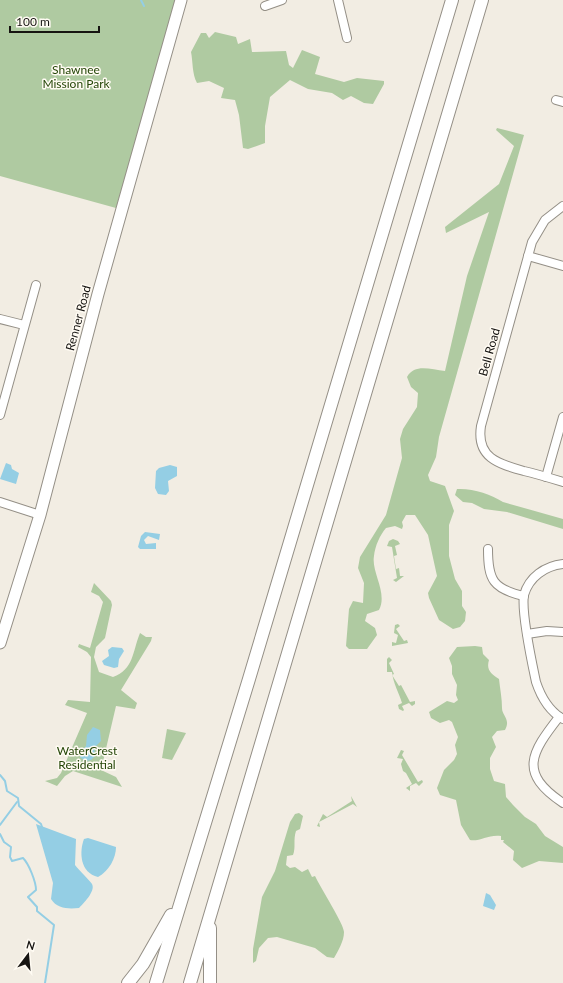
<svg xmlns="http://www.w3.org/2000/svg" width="563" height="983" font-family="Lato,sans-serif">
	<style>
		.green { fill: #afcaa1 }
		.water { fill: #94cee4 }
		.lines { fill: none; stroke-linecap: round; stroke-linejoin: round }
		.stream { stroke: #94cee4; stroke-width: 2 }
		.minor-casing { stroke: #948f86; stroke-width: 10 }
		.major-casing { stroke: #948f86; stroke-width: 13 }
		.highway-casing { stroke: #948f86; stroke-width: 14 }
		.minor { stroke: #fff; stroke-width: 8 }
		.major { stroke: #fff; stroke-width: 11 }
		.highway { stroke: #fff; stroke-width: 12 }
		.labels { text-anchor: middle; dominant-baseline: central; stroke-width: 3; stroke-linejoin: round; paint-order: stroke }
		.park-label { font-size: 12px; fill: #244607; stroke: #fffbf3 }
		.street-label { font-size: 12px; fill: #161411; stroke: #fffbf3 }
	</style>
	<rect width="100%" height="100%" fill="#f2ede3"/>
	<g class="green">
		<path d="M0,0H176L116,208L0,176Z"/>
		<path d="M215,32L236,37L238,44L250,39L252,52L286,51L289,65L293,68L302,50L320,57L315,74L344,82L357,78L384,81V84L373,104L364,103L351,96L343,100L332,93L308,89L290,80L270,97L265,126V143L248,149L243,148L239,115L235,100L221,98L224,88L209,81L197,83C192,74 193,62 191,52L201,33H206L209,38Z"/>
		<path d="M497,128L524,135L439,437L436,457L428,475L430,481L445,486L454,511L449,525V556L455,579L462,591V606L466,612L465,621L460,627L453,629L439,620L429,598L428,593L437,576L428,535L415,515H406L402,522L403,526L402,529L395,526L386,528C380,535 375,546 374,556C371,572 388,593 379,610L367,614L365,621L375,628L377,635L367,649H349L346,646L349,609L353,601L363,603L364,583L358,568L360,557L386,515L402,458L400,439L403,429L417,407L418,393L411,387L407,377C415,363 431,370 445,371L467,276L489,212L446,233L445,227L499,184L514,146L496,130Z"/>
		<path d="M457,489C472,488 491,494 503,502L563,519V529L507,512L484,509L472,503L463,502L455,495Z"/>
		<path d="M393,539L398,541L400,544L395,546L397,555L394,556L396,569L399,568L400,576H404L396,582L393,580L397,578L392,547L387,546L389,541Z"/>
		<path d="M94,583L111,601L112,605L105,638L96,647L94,657L99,672L113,677C134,669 132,653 140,633L146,637H152L151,641L121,690L137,703L135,709L116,706L101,770L116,777L122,787L73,771L65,776L57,786L45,781L57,778L61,773L87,713L65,705L68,700L90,702L91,657L87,652L78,647L79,644L90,648L103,602L99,596L91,592Z"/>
		<path d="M398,624L400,626L396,629L404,641L407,640L408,643L392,646V642L396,643L398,635L394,633L395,625Z"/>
		<path d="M475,646L482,647L483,654L489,660C486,670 491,674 499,679C500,689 502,698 502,708C502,716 511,719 505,730L497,731L492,737L496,747L490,758V769L494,781L505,784L506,797L513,805L525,817L536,824L545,836L563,847V863L539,861L522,868L513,860L514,851L503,842L504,840H501V836C489,834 479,842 470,840L461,825L456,800L440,795L437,788L444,770L454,760L457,754L455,745L458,737L452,722L449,720L440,723L431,718L429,712L447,701L454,703L458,700L456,695L457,685L452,674V666L449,658L457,647Z"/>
		<path d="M389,657L392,660L389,663L394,674L392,675L399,686L401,685L410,702L415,701V704L412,706L409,703L402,706L404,710L403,711L399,709L398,705L402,703C399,693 393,683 392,672H387V659Z"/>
		<path d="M167,729L186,733L172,760L162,758Z"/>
		<path d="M401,750L404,751L402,755L418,782L422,780L423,782L419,786L416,783L410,786V791L406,788L412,784L406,773L403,771L401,764L403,759L397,758Z"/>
		<path d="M351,796L357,807L353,804L319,822L320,827L317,826L323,814L327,817L352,801Z"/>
		<path d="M299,813L303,816L300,829L296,831C293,840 296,847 293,855L287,856L286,865L290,868L295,867L302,872L308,869L312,877L315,876C320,887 344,924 344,932C344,941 338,951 334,958L327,957L315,948L277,937L268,938L259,948L256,961L253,963V949L262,897L275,871L290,822L295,814Z"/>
	</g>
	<g class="water">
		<path d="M6,463L11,465L12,469L19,473L16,484L0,479Z"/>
		<path d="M170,465L177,467V476L168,481L169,491L166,495L158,494L155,488L156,471L159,468Z"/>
		<path d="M145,532L160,534L159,540L148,536L144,540L146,544L156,543V549H140L138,547L141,536Z"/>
		<path d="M112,647L122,648L124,651L119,659L118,667L114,668L104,665L102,661L109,656L108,650Z"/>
		<path d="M93,727L100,730L101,741L94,748L95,756L91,760L85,761L80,757V752L86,746L87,735Z"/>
		<path d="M36,824L76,839L75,865C79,870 90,881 92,884C96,891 83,904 79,908C69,909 57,909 51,899L53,883Z"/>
		<path d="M88,838L116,847C116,858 109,871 98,877C80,873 79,852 84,839Z"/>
		<path d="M486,893L490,895L496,905L494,910L483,906Z"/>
	</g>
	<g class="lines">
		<g class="stream">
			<path d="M141,0L144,6"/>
			<path d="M0,775L5,781L7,791L18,798L19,806L41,824L42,827"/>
			<path d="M0,825L17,802"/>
			<path d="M0,834L4,842L11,847L10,857L12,861L23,858C29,864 36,882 36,890L28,897L37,907V911L54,925L45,983"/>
		</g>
		<g class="minor-casing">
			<g id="minor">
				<path d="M338,0L347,38"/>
				<path d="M265,6L282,0"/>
				<path d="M556,100L563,102"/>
				<path d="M563,206L545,220L532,242L481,426C476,458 499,464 524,471C537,474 550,478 563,482"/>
				<path d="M528,256L563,266"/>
				<path d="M0,319L24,325"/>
				<path d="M0,415L36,285"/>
				<path d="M546,477L563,417"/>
				<path d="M0,502L40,515"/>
				<path d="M488,549C488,580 493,589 524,596"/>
				<path d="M563,564C545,566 529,577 524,595C521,613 532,663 536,682C541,697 549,711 563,719"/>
				<path d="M527,634L547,631L563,632"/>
				<path d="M559,717C531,753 518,773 563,803"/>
			</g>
		</g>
		<g class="major-casing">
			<path id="major" d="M0,643L40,515L98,294L181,0"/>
		</g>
		<g class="highway-casing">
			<g id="highway">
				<path d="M210,928V983"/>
				<path d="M128,983L143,964L171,915"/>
				<path d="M156,983L249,679L452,0"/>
				<path d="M190,983L482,0"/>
			</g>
		</g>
		<use href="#minor" class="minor"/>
		<use href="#major" class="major"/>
		<use href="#highway" class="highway"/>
	</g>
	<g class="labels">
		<g class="park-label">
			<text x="76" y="69">Shawnee<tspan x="76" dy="14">Mission Park</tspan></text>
			<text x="87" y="750">WaterCrest<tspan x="87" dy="14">Residential</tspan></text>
		</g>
		<g class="street-label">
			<text transform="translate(78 318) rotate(-75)">Renner Road</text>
			<text transform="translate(489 352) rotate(-74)">Bell Road</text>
		</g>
	</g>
	<g transform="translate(28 955) rotate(16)" stroke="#fffbf3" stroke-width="3" paint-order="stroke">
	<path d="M0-3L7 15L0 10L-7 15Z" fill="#161411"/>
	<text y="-6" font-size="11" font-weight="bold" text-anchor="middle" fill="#161411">N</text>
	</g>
	<path d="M10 26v6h89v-6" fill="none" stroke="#161411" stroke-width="2"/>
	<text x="16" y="26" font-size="12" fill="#161411" stroke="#fffbf3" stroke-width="3" paint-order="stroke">100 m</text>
</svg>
